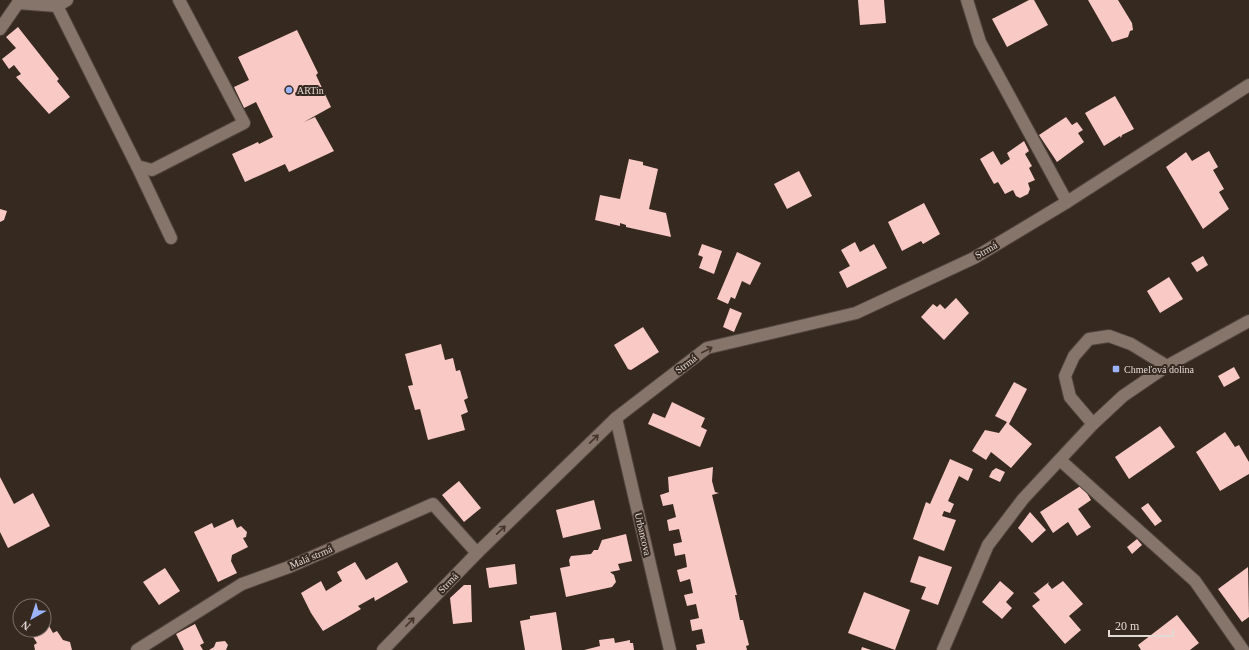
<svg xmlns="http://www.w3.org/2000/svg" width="1249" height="650" font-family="Georgia,serif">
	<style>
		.building { fill: #f9c9c5 }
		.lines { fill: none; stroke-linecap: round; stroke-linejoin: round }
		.lane-casing { stroke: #50453e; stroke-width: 14 }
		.street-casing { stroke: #50453e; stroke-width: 14 }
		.lane { stroke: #86756b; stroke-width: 12 }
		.street { stroke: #86756b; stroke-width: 12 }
		.oneway { stroke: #42342b }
		.poi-dot { fill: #9cb4fd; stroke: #362920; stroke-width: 1.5 }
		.labels { text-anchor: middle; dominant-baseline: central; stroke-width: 4; stroke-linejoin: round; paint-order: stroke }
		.poi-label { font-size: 10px; fill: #e3d9d4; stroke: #362920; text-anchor: start }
		.street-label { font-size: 10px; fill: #e3d9d4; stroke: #362920 }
	</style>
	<rect width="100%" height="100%" fill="#362920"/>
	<g class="building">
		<path d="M858,0H884L886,23L860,25Z"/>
		<path d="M1029,0H1034L1048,25L1007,47L992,19Z"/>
		<path d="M1088,0H1118L1132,23L1133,30L1130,31L1128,37L1112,42Z"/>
		<path d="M18,27L59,79L57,81L70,97L49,114L16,77L21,74L14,65L9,69L2,59L16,48L6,37Z"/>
		<path d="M297,30L318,73L316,75L331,107L304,122L315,117L334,151L289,172L285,164L245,182L232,154L258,142L259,144L273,137L256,102L244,108L234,87L249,80L238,57Z"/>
		<path d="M1115,96L1134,129L1122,135L1121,138L1120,136L1104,146L1085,113Z"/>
		<path d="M1066,117L1072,125L1077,122L1083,130L1078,133L1084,142L1057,162L1039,135Z"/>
		<path d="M1024,141L1029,151L1025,154L1032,166L1029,168L1035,180L1028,183L1030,189L1028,194L1020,198L1016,196L1013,190L1005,194L998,182L994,184L980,159L993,151L1001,165L1010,159L1007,153Z"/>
		<path d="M1209,151L1218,167L1213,170L1224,189L1219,192L1229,209L1203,229L1166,167L1186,152L1192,161Z"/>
		<path d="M629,159L643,162V165L658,169L649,209L666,213L671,237L626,227V225L620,223V226L595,220L600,195L620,199Z"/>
		<path d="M799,171L812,196L787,209L774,184Z"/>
		<path d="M924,203L940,234L923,244L921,241L902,251L888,222Z"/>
		<path d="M0,209L7,211L4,220L0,222Z"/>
		<path d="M855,242L860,252L874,244L887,268L847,288L839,272L850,266L841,250Z"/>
		<path d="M702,244L722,251L714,274L699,268L703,257L698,255Z"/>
		<path d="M737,252L761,263L750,285L742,281L735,299L731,297L728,304L717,299Z"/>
		<path d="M1203,256L1208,265L1197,272L1191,263Z"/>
		<path d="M1169,277L1183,299L1160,313L1147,291Z"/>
		<path d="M956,298L969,313L944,340L921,317L933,304L937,307L940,304L945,309Z"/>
		<path d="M730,308L742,313L734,332L723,327Z"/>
		<path d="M643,327L659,352L631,370L628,369L614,345Z"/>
		<path d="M441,344L445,360L453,358L456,371L460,370L468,398L464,400L468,412L461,415L465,430L428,440L420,409L415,410L408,386L413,385L405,354Z"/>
		<path d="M1234,367L1240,378L1224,387L1218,376Z"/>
		<path d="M1014,382L1027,389L1009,424L1032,444L1011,468L991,452L986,460L972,451L985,430L999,433L1007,422L995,416Z"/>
		<path d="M672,402L705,418L701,427L707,430L700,447L648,424L653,413L665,418Z"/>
		<path d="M1160,426L1175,447L1129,479L1115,457Z"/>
		<path d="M1225,432L1235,447L1239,445L1249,462V474L1220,491L1196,452Z"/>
		<path d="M950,459L973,469L968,481L959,476L948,501L954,504L950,513L944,511L942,516L956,520L944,551L913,539L926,502L930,504Z"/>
		<path d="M713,467L712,481L715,492L719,493L712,495L737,595H735L740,620H743L749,645L746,646L747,650H697L696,645L705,643L702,629L692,631L690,620L699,618L696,604L687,606L684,595L693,593L690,579L680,582L677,570L687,567L685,554L675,556L673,544L682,542L679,529L669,531L667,520L676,517L673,504L663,506L660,495L669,492L668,477Z"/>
		<path d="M996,468L1005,472L1000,482L989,477L992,471Z"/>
		<path d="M0,477L14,504L33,493L50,526L8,548L0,532Z"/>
		<path d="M459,481L481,508L464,522L442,495Z"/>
		<path d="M1082,485L1091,500L1078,509L1091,527L1077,536L1068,522L1053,533L1040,512Z"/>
		<path d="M594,500L601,529L563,538L556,510Z"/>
		<path d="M1148,503L1162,521L1155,526L1141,508Z"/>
		<path d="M1030,512L1046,530L1032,543L1018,528Z"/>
		<path d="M233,519L237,528L241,526L247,532L246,537L243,538L248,547L232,555L231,561L237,573L218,582L194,532L212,523L214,528Z"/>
		<path d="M626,534L632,561L618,564L620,570L610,572L614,575L616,582L612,587L566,597L560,568L570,566L569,560L571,556L591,554L594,550H598L602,540Z"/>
		<path d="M1137,539L1142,545L1132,554L1127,547Z"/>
		<path d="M919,556L952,567L938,605L921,599L926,587L910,582Z"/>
		<path d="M355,562L366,580L397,562L408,582L375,601L374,597L358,606L361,609L323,631L311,613L301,593L321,581L326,591L342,581L337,572Z"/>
		<path d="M515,564L517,584L489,588L486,568Z"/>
		<path d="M1248,567L1249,617L1242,622L1218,589Z"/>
		<path d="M165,568L180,591L159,605L143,582Z"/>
		<path d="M1000,581L1014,593L1006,602L1012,608L1002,619L982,602Z"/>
		<path d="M1063,581L1083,604L1069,616L1081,630L1065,644L1032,606L1040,600L1033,592L1035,593L1049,582L1048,584L1052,589Z"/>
		<path d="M464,585H471L472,622L453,624L450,598Z"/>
		<path d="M864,592L910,610L895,650L848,633Z"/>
		<path d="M556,612L562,650H525L520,621L530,619V616Z"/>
		<path d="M1177,615L1199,643L1190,650H1141L1138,645Z"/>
		<path d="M48,624L53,633L57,631L63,640L70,642L72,650H35L34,645L37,643L32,635L39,630H44V627Z"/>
		<path d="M195,624L204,643L200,645L203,650H184L176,634Z"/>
		<path d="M614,638L615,643L630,640V643H633L634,650H584L600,646L599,640Z"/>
		<path d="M225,641L228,645L226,650H209L214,647L216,642Z"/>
		<path d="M862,647L871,650H861Z"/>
	</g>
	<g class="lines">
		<g class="lane-casing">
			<g id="lane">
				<path d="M57,6L137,166L152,170L244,123L179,0"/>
				<path d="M137,166L171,238"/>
				<path d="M1093,424L1070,397L1065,376L1074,356L1089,339L1109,336L1131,344L1167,366"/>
			</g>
		</g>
		<g class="street-casing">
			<g id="street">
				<path d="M967,0L980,42L1067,202"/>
				<path d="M18,3L57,6L67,0"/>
				<path d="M0,29L18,3"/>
				<path d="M616,418L670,650"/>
				<path d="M1060,460L1195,581L1243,650"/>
				<path d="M137,650L242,584L289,567L433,504L477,553"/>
				<path d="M383,650L477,553L616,418L707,348L856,313L974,258L1067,202L1249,85"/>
				<path d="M943,650L988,545L1023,499L1093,424L1123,396L1167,366L1249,321"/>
			</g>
		</g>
		<use href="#lane" class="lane"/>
		<use href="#street" class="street"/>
	</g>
	<defs><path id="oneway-shaft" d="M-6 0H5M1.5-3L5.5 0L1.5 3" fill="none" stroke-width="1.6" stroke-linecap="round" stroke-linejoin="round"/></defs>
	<g class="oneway">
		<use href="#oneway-shaft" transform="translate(707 350) rotate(-27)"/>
		<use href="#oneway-shaft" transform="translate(594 439) rotate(-44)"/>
		<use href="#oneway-shaft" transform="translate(501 530) rotate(-44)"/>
		<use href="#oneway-shaft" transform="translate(410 622) rotate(-46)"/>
	</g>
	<g class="poi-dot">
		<circle cx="289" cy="90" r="4"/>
		<rect x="1112" y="365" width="8" height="8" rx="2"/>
	</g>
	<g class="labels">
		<g class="poi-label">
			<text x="297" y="90">ARTin</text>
			<text x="1124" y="369">Chmeľová dolina</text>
		</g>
		<g class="street-label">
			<text transform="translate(986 250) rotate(-30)">Strmá</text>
			<text transform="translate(686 364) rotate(-37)">Strmá</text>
			<text transform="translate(643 534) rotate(77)">Urbancova</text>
			<text transform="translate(311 557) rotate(-23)">Malá strmá</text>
			<text transform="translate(448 583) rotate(-46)">Strmá</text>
		</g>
	</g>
	<g transform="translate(32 618) rotate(219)"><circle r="19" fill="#362920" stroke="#7b6f68"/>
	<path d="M0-3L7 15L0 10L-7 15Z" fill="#9cb4fd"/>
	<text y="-6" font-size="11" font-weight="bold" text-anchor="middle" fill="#e3d9d4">N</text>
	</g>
	<path d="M1109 630v6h64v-6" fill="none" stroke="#e3d9d4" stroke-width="2"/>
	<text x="1115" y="630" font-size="12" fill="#e3d9d4" stroke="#362920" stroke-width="3" paint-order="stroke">20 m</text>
</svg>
